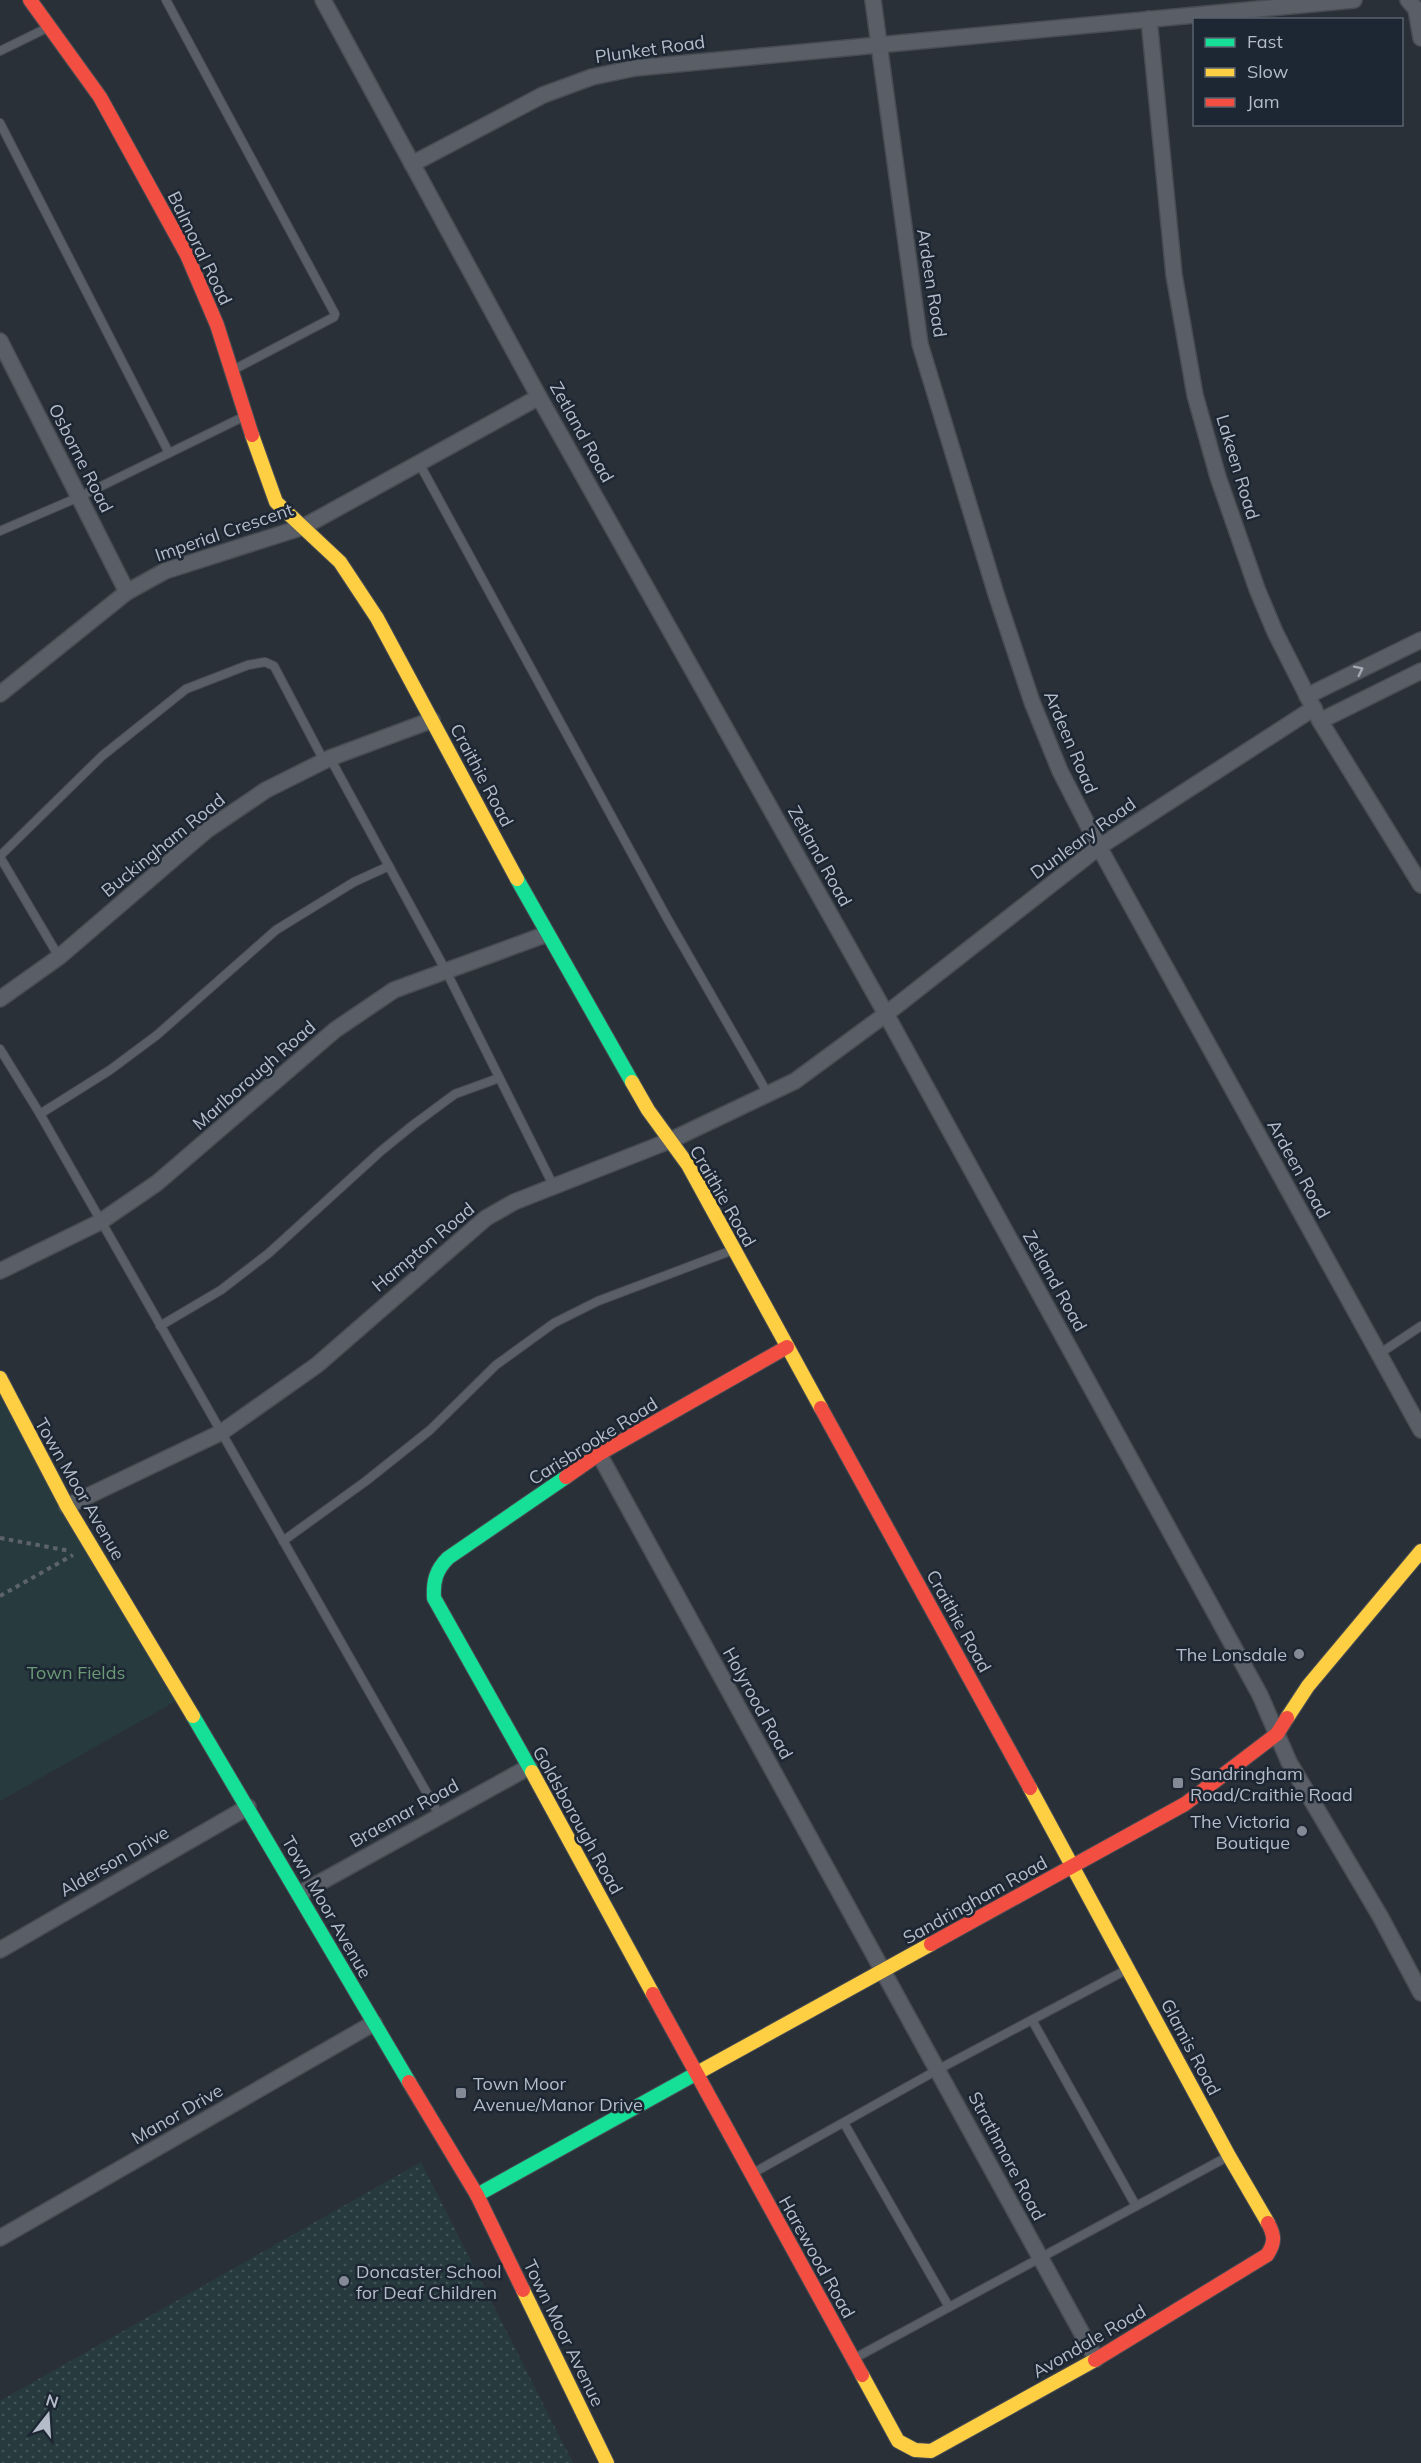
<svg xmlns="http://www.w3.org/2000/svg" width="1421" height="2463" font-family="Mulish,sans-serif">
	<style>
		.grass { fill: url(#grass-dots) }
		.park { fill: #273a3e }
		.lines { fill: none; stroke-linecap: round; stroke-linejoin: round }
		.lane-casing { stroke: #484c53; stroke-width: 10 }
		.street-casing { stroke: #484c53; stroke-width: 18 }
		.fast-casing { stroke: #484c53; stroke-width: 16 }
		.slow-casing { stroke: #484c53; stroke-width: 16 }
		.jam-casing { stroke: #484c53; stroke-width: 16 }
		.path { stroke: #5d636a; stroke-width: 4; stroke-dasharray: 4.5 4.5; stroke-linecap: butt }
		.lane { stroke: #5a5e66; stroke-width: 8 }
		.street { stroke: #5a5e66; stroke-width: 15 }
		.fast { stroke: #16e098; stroke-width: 14 }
		.slow { stroke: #ffcf43; stroke-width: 14 }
		.jam { stroke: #f24e42; stroke-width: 14 }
		.oneway { stroke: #a2a9b5 }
		.poi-dot { fill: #848b96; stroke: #1d2633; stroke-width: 2 }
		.labels { text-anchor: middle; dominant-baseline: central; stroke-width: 5; stroke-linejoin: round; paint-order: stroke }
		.street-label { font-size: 18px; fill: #b4bcc9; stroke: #1d2633 }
		.poi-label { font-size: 18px; fill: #b4bcc9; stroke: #1d2633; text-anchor: start }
		.park-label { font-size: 18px; fill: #6b9a76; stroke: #1d2633 }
	</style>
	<defs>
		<pattern id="grass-dots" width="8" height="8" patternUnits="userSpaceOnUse" patternTransform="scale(1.5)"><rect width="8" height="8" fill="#273a3e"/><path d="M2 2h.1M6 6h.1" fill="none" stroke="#445559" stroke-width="1.8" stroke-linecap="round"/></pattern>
	</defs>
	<rect width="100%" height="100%" fill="#2a3038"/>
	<path class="grass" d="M421,2162L573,2463H0V2401Z"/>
	<path class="park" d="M0,1378L176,1701L0,1801Z"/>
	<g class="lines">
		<g class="lane-casing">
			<g id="lane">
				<path d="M166,0L335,314L334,317L235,369"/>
				<path d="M0,51L47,28"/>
				<path d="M0,123L169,453"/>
				<path d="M419,463L667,918L768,1094"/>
				<path d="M0,531L79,497L243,417"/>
				<path d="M330,758L446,971L554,1187"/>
				<path d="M0,856L102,756L186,689L248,665L265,662L274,666L324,761"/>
				<path d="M0,857L59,957"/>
				<path d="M0,1049L40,1114L440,1816"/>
				<path d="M40,1114L110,1070L157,1035L276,930L354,882L389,866"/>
				<path d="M160,1326L221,1290L269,1253L381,1151L413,1125L455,1094L499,1078"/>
				<path d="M1379,1354L1421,1326"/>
				<path d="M283,1541L366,1481L430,1430L496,1365L554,1323L598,1301L733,1250"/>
				<path d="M1032,2020L1136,2206"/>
				<path d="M844,2123L949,2307"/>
				<path d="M755,2172L939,2069L1126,1970"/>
				<path d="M855,2358L1227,2157"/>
			</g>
		</g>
		<g class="street-casing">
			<g id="street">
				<path d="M323,0L539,397L886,1014L1260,1695L1289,1762L1380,1916L1421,1993"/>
				<path d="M873,0L920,344L996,594L1032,702L1060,771L1099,847L1421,1430"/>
				<path d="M1408,0L1416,9L1421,38"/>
				<path d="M1149,19L1174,275L1195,395L1218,477L1257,589L1275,632L1320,721L1421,885"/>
				<path d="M412,164L543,95L592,77L635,68L1354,0"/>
				<path d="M0,341L127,592"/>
				<path d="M0,694L127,592L165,571L303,527L539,397"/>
				<path d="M1307,696L1421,640"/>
				<path d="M1320,721L1421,671"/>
				<path d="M0,999L59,957L207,830L266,790L330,758L432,720"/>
				<path d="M0,1271L100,1222L157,1183L335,1030L394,990L547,934"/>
				<path d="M599,1454L1096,2359"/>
				<path d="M67,1506L222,1432L317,1365L486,1218L514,1202L669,1141L795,1081L886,1014L1099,847L1314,708"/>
				<path d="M299,1894L529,1767"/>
				<path d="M0,1950L248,1807"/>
				<path d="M0,2238L374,2023"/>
			</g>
		</g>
		<g class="fast-casing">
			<g id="fast">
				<path d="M517,879L632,1082"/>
				<path d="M193,1716L409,2082"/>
				<path d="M532,1772L434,1598C433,1581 436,1570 448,1558L566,1477"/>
				<path d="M477,2195L699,2072"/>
			</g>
		</g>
		<g class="slow-casing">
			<g id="slow">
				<path d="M252,435L276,502L340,562L377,618L517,879"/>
				<path d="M632,1082L648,1110L688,1165L821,1408"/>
				<path d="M0,1378L67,1506L193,1716"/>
				<path d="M1287,1718L1308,1686L1421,1551"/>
				<path d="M532,1772L653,1994"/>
				<path d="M1030,1788L1229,2156L1268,2223"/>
				<path d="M699,2072L931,1944"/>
				<path d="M523,2290L607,2463"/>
				<path d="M862,2375L898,2441L915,2450L931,2451L1095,2360"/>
			</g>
		</g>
		<g class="jam-casing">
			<g id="jam">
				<path d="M30,0L100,97L187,255L217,325L252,435"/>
				<path d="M821,1408L1030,1788"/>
				<path d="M566,1477L599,1454L787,1347"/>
				<path d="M931,1944L1185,1804L1277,1734L1287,1718"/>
				<path d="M653,1994L862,2375"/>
				<path d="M409,2082L477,2195L523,2290"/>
				<path d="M1095,2360L1267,2255C1275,2243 1275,2236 1268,2223"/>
			</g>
		</g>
		<g class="path">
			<path d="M0,1538L70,1551"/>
			<path d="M0,1596L73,1555"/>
		</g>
		<use href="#lane" class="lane"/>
		<use href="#street" class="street"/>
		<use href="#fast" class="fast"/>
		<use href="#slow" class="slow"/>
		<use href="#jam" class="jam"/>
	</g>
	<defs><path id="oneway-chevron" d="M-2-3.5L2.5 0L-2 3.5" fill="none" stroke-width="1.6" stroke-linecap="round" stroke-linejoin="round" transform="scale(1.5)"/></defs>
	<use class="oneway" href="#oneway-chevron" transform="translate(1359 670) rotate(-26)"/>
	<g class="poi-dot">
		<circle cx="1299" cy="1654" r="6"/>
		<rect x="1172" y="1777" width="12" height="12" rx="3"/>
		<circle cx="1302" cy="1831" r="6"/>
		<rect x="455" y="2087" width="12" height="12" rx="3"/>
		<circle cx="344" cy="2281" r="6"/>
	</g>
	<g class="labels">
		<g class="street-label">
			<text transform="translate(650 49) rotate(-8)">Plunket Road</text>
			<text transform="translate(200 248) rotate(64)">Balmoral Road</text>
			<text transform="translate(932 283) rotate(81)">Ardeen Road</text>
			<text transform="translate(582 432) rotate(61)">Zetland Road</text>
			<text transform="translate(81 458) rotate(63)">Osborne Road</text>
			<text transform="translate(1238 467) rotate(73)">Lakeen Road</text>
			<text transform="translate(224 532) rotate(-19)">Imperial Crescent</text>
			<text transform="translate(1071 742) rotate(67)">Ardeen Road</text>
			<text transform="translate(482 775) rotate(62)">Craithie Road</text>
			<text transform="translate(1083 838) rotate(-36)">Dunleary Road</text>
			<text transform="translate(163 845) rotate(-39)">Buckingham Road</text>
			<text transform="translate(820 856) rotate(61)">Zetland Road</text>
			<text transform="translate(254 1075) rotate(-41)">Marlborough Road</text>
			<text transform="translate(1299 1169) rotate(61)">Ardeen Road</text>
			<text transform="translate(723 1196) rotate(60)">Craithie Road</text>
			<text transform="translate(423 1247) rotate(-40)">Hampton Road</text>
			<text transform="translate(1055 1281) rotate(61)">Zetland Road</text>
			<text transform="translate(593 1441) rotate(-32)">Carisbrooke Road</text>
			<text transform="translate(80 1489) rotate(60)">Town Moor Avenue</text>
			<text transform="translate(959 1621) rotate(61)">Craithie Road</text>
			<text transform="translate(758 1703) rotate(61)">Holyrood Road</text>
			<text transform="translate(404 1813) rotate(-29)">Braemar Road</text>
			<text transform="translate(578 1820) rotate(61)">Goldsborough Road</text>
			<text transform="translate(114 1861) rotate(-30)">Alderson Drive</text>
			<text transform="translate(975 1900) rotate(-29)">Sandringham Road</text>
			<text transform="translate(327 1907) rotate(60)">Town Moor Avenue</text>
			<text transform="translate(1191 2047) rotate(62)">Glamis Road</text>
			<text transform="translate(177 2114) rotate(-30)">Manor Drive</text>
			<text transform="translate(1007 2156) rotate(62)">Strathmore Road</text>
			<text transform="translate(817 2257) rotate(61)">Harewood Road</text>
			<text transform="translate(564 2333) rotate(64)">Town Moor Avenue</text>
			<text transform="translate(1089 2341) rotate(-30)">Avondale Road</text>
		</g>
		<g class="poi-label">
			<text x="1287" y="1654" text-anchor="end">The Lonsdale</text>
			<text x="1190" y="1773">Sandringham<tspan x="1190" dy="21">Road/Craithie Road</tspan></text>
			<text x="1290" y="1821" text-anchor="end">The Victoria<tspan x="1290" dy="21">Boutique</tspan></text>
			<text x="473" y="2083">Town Moor<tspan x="473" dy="21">Avenue/Manor Drive</tspan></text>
			<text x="356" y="2271">Doncaster School<tspan x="356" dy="21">for Deaf Children</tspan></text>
		</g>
		<g class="park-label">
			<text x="76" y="1672">Town Fields</text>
		</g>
	</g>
	<rect x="1193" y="18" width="210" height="108" fill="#1d2633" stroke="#59626f" stroke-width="1.5"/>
	<rect x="1205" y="38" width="30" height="9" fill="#16e098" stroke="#59626f" stroke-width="1.5"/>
	<text x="1247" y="48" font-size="18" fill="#b4bcc9">Fast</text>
	<rect x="1205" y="68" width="30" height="9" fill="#ffcf43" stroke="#59626f" stroke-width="1.5"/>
	<text x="1247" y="78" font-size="18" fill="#b4bcc9">Slow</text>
	<rect x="1205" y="98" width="30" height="9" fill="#f24e42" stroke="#59626f" stroke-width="1.5"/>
	<text x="1247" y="108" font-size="18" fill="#b4bcc9">Jam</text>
	<g transform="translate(48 2415) rotate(17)" stroke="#1d2633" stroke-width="4.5" paint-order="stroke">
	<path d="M0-4.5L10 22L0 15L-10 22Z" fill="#b4bcc9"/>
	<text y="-9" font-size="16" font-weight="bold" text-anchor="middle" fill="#b4bcc9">N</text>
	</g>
</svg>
